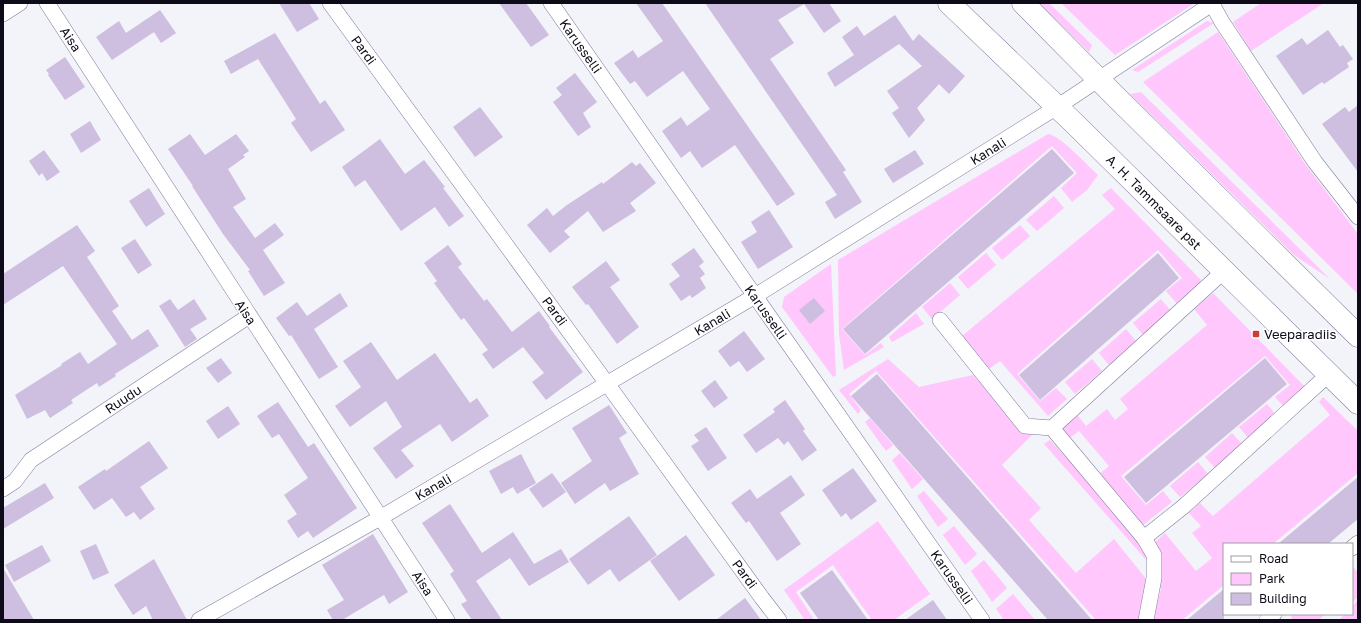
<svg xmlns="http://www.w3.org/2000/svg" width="1361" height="623" font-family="'Golos Text',sans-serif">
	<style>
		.green { fill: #ffc7fc }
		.building { fill: #cebedf }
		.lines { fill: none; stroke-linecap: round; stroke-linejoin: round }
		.street-casing { stroke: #7d7b9b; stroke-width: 16 }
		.secondary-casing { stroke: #7d7b9b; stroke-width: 23 }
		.street { stroke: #fff; stroke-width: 15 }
		.secondary { stroke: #fff; stroke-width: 22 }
		.poi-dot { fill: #cd3f36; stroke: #fff; stroke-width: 1.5 }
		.labels { text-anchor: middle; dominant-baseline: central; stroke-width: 3; stroke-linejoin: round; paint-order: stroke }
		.street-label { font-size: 13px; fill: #0d0b17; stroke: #fff }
		.poi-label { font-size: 13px; fill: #0d0b17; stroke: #fff; text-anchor: start }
	</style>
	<rect width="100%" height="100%" fill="#f3f3fa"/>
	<g class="green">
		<path d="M1039,3H1049L1092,45L1089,52Z"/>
		<path d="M1061,3H1195L1115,55Z"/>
		<path d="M1261,3H1324L1251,51L1233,22Z"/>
		<path d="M1207,21L1214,23L1138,72L1132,70Z"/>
		<path d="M1218,32L1306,165L1358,234V294L1143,82Z"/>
		<path d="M1141,92L1330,279L1294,255L1130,94Z"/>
		<path d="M1048,134C1060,135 1088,166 1098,175L1087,190L1072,202L1061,188L1077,173L1052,146L842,329L865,355L881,343L884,347L844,370L839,334L838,260Z"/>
		<path d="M1111,188L1201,280L1196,291L1179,306L1166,291L1182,278L1158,250L1017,374L1040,401L1056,388L1067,399L1048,416L1000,361L986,371L982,360L962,336L1115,209L1102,195Z"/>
		<path d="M1054,196L1064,208L1037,231L1026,220Z"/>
		<path d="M1020,225L1030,236L1002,260L992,248Z"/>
		<path d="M986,253L996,265L968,289L958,277Z"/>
		<path d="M831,264L836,375L833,377L782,307L784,297Z"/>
		<path d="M950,283L960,295L932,319L922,307Z"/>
		<path d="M1213,293L1306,388L1285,408L1275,397L1290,385L1265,356L1121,476L1146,505L1163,491L1172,502L1143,525L1097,476L1109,466L1079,431L1066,441L1060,425L1075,412L1086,426L1107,409L1115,420L1128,409L1120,399L1207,325L1194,309Z"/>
		<path d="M1161,299L1171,311L1143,335L1133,323Z"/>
		<path d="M916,313L924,324L892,342L889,337Z"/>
		<path d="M1126,329L1136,341L1109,365L1099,353Z"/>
		<path d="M888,359L919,387L973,375L1021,428L1032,435L1002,465L1041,508L1029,520L1076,573L1114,539L1147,580L1139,620H1096L876,371L849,394L861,410L858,414L839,390Z"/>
		<path d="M1092,359L1102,371L1075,394L1065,382Z"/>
		<path d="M1323,397L1358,431V473L1273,544H1224V585L1182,620H1152L1161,589L1157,579L1162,560L1152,545L1165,533L1196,571L1212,558L1192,533L1201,526L1189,513L1200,503L1213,516L1330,415L1319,402Z"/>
		<path d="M1267,404L1277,416L1249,439L1239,427Z"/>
		<path d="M870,418L893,445L886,451L865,422Z"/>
		<path d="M1232,433L1243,445L1215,468L1205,457Z"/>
		<path d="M1050,440L1133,530L1147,553L1148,562L1044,444Z"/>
		<path d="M900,453L923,479L912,489L892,460Z"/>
		<path d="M1198,462L1208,474L1180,497L1170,486Z"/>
		<path d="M924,491L948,519L938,527L917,496Z"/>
		<path d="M878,521L930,594L894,620H872L833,565L796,592L813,618L811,620H805L784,590Z"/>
		<path d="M954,526L977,554L965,565L943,535Z"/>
		<path d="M984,560L1007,588L992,602L971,571Z"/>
		<path d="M1352,565L1358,573V597L1352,603Z"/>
		<path d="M1013,594L1035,620H1004L996,609Z"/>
		<path d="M1358,600V620H1339L1345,614H1352V606Z"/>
		<path d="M1294,614H1325L1319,620H1293L1291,617Z"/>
	</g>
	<g class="building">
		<path d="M279,3H309L319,19L297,32Z"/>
		<path d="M499,3H526L549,35L531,47Z"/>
		<path d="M636,3H662L795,194L777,206L735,145L702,168L690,151L681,158L662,131L681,117L687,126L710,109L683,71L647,97L635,81L630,84L614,63L633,50L638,58L663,41Z"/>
		<path d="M705,3H829L841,21L824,33L804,4L778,20L794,43L770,59L846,170L843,172L862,202L835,219L825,202L837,195Z"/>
		<path d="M160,10L176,33L161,43L154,32L112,60L96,37L119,21L126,33Z"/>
		<path d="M895,15L913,41L919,34L965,76L949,94L939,84L917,108L925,120L909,138L892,113L899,108L887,91L922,66L899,44L835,87L827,73L854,55L842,37L857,26L864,36Z"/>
		<path d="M1328,30L1340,47L1343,45L1353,59L1347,63L1349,67L1324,84L1322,82L1303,95L1276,56L1302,38L1307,45Z"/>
		<path d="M275,33L320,104L325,100L345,130L311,152L291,123L296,119L258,59L231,74L224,61Z"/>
		<path d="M65,57L85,87L65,100L48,75L49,74L46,70Z"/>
		<path d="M575,73L597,102L583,113L591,127L578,136L553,102L562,95L556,88Z"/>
		<path d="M1358,105V172L1322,124L1345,107L1349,112Z"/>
		<path d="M480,107L503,137L475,157L453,127Z"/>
		<path d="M90,121L101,140L81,153L70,134Z"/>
		<path d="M190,134L205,155L236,134L249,151L243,155L245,157L228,169L246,199L233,207L255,238L275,223L284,235L263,250L285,283L264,296L248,271L250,270L223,234L192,186H193L168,149Z"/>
		<path d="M380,139L405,174L424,160L445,187L443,188L464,216L449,227L435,207L401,231L365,180L355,187L342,167Z"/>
		<path d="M1052,149L1074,173L865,354L843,329Z"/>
		<path d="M44,150L60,172L47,181L42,173L39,176L29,161Z"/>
		<path d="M915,150L924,164L893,183L884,169Z"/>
		<path d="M632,162L636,166L640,163L656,183L630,203L636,211L603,232L588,211L564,231L570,237L550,253L527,225L547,208L553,216L567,205L602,182L603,184Z"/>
		<path d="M149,188L165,214L146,227L129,201Z"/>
		<path d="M769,210L793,247L758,269L741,242L757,232L751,222Z"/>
		<path d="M77,225L95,251L87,257L119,306L112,311L132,340L148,329L159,346L115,374L116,376L99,387L97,383L71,400L73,403L50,418L45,410L27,419L15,395L62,365L61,364L80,352L88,364L117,344L63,266L3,305V274Z"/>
		<path d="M135,239L152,265L138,274L121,248Z"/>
		<path d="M448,245L462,264L458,267L484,301L487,299L512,332L539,311L550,326L549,327L583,372L546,400L532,382L544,373L523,347L493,369L482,354L488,350L464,318L461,320L434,283L437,281L424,263Z"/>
		<path d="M694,248L704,262L699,266L705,274L700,278L706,288L692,298L690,295L681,301L669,284L680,276L671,264Z"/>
		<path d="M1158,253L1179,278L1040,400L1019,375Z"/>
		<path d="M606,261L620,280L610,287L639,327L617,344L588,304L586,305L572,287Z"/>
		<path d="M340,293L348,306L314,329L338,367L319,379L291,335L289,336L276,318L297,302L307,316Z"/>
		<path d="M814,298L825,311L810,324L799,310Z"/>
		<path d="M170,299L178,310L194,299L207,319L190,329L197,339L185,347L159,306Z"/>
		<path d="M744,331L765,359L747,372L739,361L730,367L718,351Z"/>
		<path d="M371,342L397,380L435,353L470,403L477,398L489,416L452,442L440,424L401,450L414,466L396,479L373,448L402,427L386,401L350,427L335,406L361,387L343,361Z"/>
		<path d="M221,358L232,373L218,383L206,368Z"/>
		<path d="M1265,358L1287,384L1146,503L1124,477Z"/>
		<path d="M877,374L1092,620H1048L867,414L851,396Z"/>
		<path d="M715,380L728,398L714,408L701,391Z"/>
		<path d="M785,400L805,429L803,431L817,450L802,461L788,441L784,445L778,438L756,453L743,435L775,412L773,409Z"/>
		<path d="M278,402L308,447L314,443L357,508L313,538L308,531L298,538L287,521L297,514L284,495L308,478L279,434L272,438L257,416Z"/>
		<path d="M609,405L627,433L619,438L639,474L610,491L605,483L575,504L561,483L592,461L572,428Z"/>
		<path d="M228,406L240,424L218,439L206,421Z"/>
		<path d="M706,427L727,458L708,471L691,446L699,441L694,435Z"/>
		<path d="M149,441L168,468L140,487L155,509L140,520L134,512L126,517L112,498L94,510L78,487L105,469L106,471Z"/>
		<path d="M521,454L536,483L517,494L513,487L501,494L489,471Z"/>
		<path d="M853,468L877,501L851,520L846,513L841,517L822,490Z"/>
		<path d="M552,473L566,492L543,508L529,489Z"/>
		<path d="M791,475L805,495L780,513L801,544L777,561L749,521L746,523L731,503L750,489L757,499Z"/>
		<path d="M1358,477V519L1341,533L1328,544H1278Z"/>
		<path d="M45,483L54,498L3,529V508Z"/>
		<path d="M450,504L482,553L513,532L534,564L561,549L569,562L529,586L510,558L476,581L502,620H472L461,604L467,601L450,574L454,571L422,523Z"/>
		<path d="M629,516L657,555L619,582L610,569L588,585L569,559Z"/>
		<path d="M373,534L408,592L389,604L384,595L342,620H333L327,610L344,600L322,565Z"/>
		<path d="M686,535L715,575L679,601L650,561Z"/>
		<path d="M96,544L109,573L93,580L80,551Z"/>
		<path d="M42,545L51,561L14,582L5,565Z"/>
		<path d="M154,559L187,620H153L146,606L133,615L114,585Z"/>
		<path d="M3,568L34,620H3Z"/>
		<path d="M832,570L868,620H819L800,593Z"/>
		<path d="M1224,589V620H1187Z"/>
		<path d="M745,598L761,620H716Z"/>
		<path d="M933,600L947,620H905Z"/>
	</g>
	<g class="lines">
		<g class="street-casing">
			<g id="street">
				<path d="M47,3L447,620"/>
				<path d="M330,3L616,396L762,598L779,620"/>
				<path d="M551,3L755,296L982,620"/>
				<path d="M1212,4L1222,22L1315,162L1358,217"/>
				<path d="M3,14L20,3"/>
				<path d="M940,320L1025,426L1052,428L1144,538L1154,555V578L1146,620"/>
				<path d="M1052,428L1224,271"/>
				<path d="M3,489L15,481L31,460L249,316"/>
				<path d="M1144,538L1183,507L1329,374"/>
				<path d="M1352,548L1358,543"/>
				<path d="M199,620L380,518L755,296L1057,107L1213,3"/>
				<path d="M1267,620L1274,614"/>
			</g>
		</g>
		<g class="secondary-casing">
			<g id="secondary">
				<path d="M949,3L1076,125L1358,403"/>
				<path d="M1023,3L1112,93L1358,336"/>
			</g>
		</g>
		<use href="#street" class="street"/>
		<use href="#secondary" class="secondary"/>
	</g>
	<rect class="poi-dot" x="1252" y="330" width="8" height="8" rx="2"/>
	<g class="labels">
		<g class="street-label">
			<text transform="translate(71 39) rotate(57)">Aisa</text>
			<text transform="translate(581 46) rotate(55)">Karusselli</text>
			<text transform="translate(364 50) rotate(54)">Pardi</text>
			<text transform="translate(988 151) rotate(-32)">Kanali</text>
			<text transform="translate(1154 202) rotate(45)">A. H. Tammsaare pst</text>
			<text transform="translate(555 311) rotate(54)">Pardi</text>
			<text transform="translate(246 312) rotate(57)">Aisa</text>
			<text transform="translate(766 312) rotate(55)">Karusselli</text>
			<text transform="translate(712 322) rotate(-31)">Kanali</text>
			<text transform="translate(123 399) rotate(-33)">Ruudu</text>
			<text transform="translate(433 487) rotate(-30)">Kanali</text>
			<text transform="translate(745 574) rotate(54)">Pardi</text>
			<text transform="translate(952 577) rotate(55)">Karusselli</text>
			<text transform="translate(423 583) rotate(57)">Aisa</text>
		</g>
		<g class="poi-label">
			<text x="1264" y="334">Veeparadiis</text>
		</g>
	</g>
	<rect width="1361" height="623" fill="none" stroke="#0d0b17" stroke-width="8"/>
	<rect x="1223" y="543" width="130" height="72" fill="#ffffff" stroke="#9e9da2"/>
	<rect x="1231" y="556" width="20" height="6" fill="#ffffff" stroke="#9e9da2"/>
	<text x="1259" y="563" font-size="12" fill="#0d0b17">Road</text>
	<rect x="1231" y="573" width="20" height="12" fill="#ffc7fc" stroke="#9e9da2"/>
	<text x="1259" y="583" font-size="12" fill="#0d0b17">Park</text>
	<rect x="1231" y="593" width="20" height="12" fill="#cebedf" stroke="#9e9da2"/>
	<text x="1259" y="603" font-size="12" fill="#0d0b17">Building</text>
</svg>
